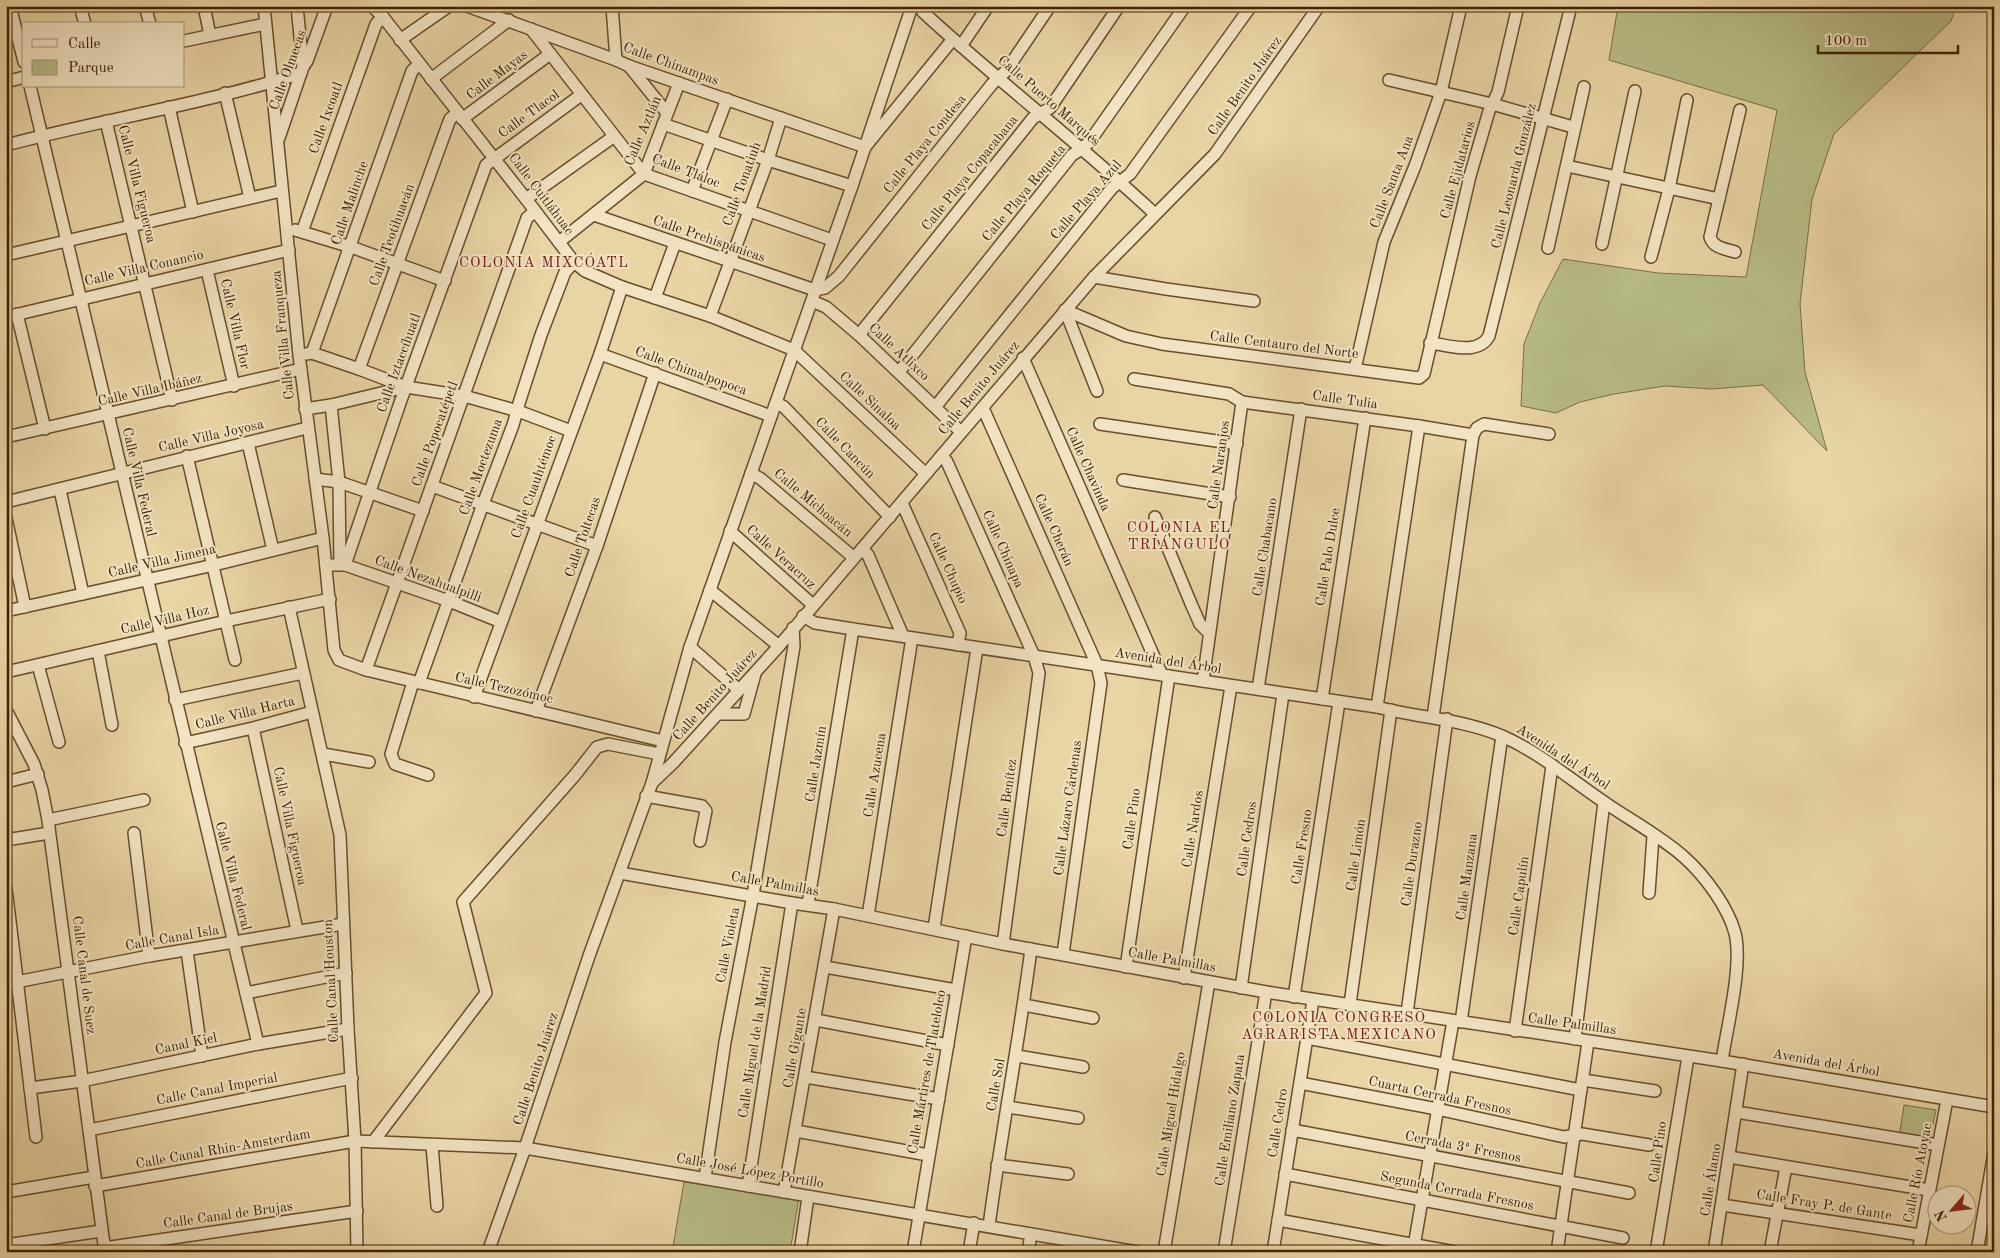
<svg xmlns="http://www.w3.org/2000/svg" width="2000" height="1258" font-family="'Old Standard TT',serif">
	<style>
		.green { fill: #b7bc85; stroke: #7a6f44 }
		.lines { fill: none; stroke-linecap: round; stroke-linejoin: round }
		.minor-casing { stroke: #674e2b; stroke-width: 14 }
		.minor { stroke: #f1e3c3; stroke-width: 11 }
		.labels { text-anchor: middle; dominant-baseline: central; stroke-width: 4; stroke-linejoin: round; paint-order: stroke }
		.street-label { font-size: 14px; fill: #3c2203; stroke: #f1e3c3 }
		.neighbourhood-label { font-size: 15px; letter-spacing: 1px; fill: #7a1f14; stroke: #f1e3c3 }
	</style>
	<rect width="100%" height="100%" fill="#e9d4a3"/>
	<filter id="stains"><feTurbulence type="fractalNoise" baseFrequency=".004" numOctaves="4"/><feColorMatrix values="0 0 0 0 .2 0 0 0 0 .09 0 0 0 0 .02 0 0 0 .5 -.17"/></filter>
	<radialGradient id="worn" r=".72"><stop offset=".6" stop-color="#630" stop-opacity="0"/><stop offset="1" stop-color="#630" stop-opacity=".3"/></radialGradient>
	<g class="green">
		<path d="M1618,6H1956L1951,21L1834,134L1812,199L1800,304L1805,372L1827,451L1763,385L1712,389L1665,386L1614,394L1580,402L1556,413L1521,406L1524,344L1540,303L1563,259L1658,273L1746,277L1777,110L1609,60Z"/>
		<path d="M1904,1105L1936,1110L1929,1143L1899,1138Z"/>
		<path d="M684,1182L799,1197L790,1252H672Z"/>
	</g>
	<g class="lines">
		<g class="minor-casing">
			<g id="minor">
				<path d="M10,6L24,62"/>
				<path d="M80,6L85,24"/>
				<path d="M145,6L150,24"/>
				<path d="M204,6L210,35"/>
				<path d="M264,6L299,355L323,538L334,650L339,660L366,670L663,741"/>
				<path d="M297,6L303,67"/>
				<path d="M372,6L383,17L526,199L574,262L585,271L622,287L710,316L794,350L926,474"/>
				<path d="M467,6L616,60L629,66L865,147L953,39"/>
				<path d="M612,6L616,60"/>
				<path d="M920,6L923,12C998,81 1080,144 1155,214"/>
				<path d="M531,29L644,174L832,240"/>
				<path d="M400,40L449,6"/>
				<path d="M184,41L265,24"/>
				<path d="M961,46L988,6"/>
				<path d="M629,66L667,113"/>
				<path d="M431,79L509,20"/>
				<path d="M1389,80L1492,104L1573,127"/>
				<path d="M6,82L24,77"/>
				<path d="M30,86L258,1044"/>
				<path d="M225,93L250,198"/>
				<path d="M169,107L193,212"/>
				<path d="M462,119L550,54"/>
				<path d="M106,121L172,400"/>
				<path d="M663,124L768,160L852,186"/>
				<path d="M279,138L303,67L307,61L327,6"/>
				<path d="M6,145C104,119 205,104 301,73"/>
				<path d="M1567,166L1719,199"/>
				<path d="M692,191L727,99"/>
				<path d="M526,199L613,137"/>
				<path d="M594,215L815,290L825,288L839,276L992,84L1006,71L1050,6"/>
				<path d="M295,230L351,247L445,281"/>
				<path d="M302,232L376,24L383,17"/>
				<path d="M559,242L644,174L679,83"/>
				<path d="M1602,244L1635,91"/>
				<path d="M1548,248L1584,87"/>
				<path d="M1735,252C1726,249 1713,248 1710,237L1740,110"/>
				<path d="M6,255L281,191"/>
				<path d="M1651,257L1669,189L1687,100"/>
				<path d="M207,270L234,386"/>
				<path d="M1094,277L1166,289L1254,301"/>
				<path d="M655,298L675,243"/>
				<path d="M812,301L826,307L859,335L961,432"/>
				<path d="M1065,310L1126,336L1162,344L1419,378L1424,374L1470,176L1489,111L1498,92L1518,6"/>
				<path d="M1065,310L1097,391"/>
				<path d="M17,314L45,429"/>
				<path d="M710,316L768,160L781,118"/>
				<path d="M6,317L289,250"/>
				<path d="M859,335L1033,118L1050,108L1119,6"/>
				<path d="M1430,343C1449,345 1478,356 1489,336L1571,6"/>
				<path d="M312,353L412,71L419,64"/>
				<path d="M306,354L312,353L359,369L406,387L464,396L518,411L571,431"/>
				<path d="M600,354L771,416"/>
				<path d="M1023,358L1162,675"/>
				<path d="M359,369L450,119L457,113"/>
				<path d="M1355,369L1384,242L1415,166L1441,92L1461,6"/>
				<path d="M899,372L1072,155L1082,149L1090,141L1185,6"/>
				<path d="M1134,379L1229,394L1242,402L1419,426L1473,435L1477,428L1484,424L1549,434"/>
				<path d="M776,403L784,407L890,517"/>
				<path d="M331,405L339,482L340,564"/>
				<path d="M936,406L1112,188L1130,174L1251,6"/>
				<path d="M983,408L1097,665L1101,683L1063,954"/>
				<path d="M305,409L331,405L406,387"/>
				<path d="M1100,424L1237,444"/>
				<path d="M6,437L301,369"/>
				<path d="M248,443L273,550"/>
				<path d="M942,455L947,462L1034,656L1039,673L1003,944"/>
				<path d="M187,456L235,660"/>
				<path d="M751,473L761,479L853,557"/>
				<path d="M315,479L339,482L423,511"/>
				<path d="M1123,480L1230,497"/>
				<path d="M432,486L597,546"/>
				<path d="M60,490L83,594"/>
				<path d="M6,502L307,428"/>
				<path d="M902,503L960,633L958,645"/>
				<path d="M1155,517L1192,606L1200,624L1209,633"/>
				<path d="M6,518L25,607"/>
				<path d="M730,531L813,605"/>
				<path d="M862,549L868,555L903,636"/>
				<path d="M326,565H345L400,403L486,165L581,95"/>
				<path d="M345,565L449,601L501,622"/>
				<path d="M710,590L779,646"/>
				<path d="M289,607L340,835L348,1029L355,1141L357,1252"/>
				<path d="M6,611L214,565L323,538"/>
				<path d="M803,616L815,623L853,629L1377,707C1419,718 1462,719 1502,736C1539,752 1571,780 1604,802C1630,820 1662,837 1685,858C1705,876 1728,907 1735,933C1743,966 1727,1026 1722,1061L1994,1107"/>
				<path d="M690,647L739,690"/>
				<path d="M98,651L112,725"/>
				<path d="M38,665L59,742"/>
				<path d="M366,670L527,218L535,211"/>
				<path d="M6,672L226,621L330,599"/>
				<path d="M1203,681L1242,402"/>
				<path d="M413,682L391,754L395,764L428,775"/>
				<path d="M419,683L483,504L513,425L520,400L541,335L565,272L574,262"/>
				<path d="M1258,689L1301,409"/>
				<path d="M474,697L600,354L622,287"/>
				<path d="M1322,699L1365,418"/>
				<path d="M175,700L303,673"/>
				<path d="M1377,707L1419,426"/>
				<path d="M6,710L34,764L42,790L48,820L105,1252"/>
				<path d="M536,711L597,546L655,373"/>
				<path d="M719,714H744L755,674"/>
				<path d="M1433,717L1473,435"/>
				<path d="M253,728L297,930"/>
				<path d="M185,743L253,728L312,712"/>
				<path d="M323,754L369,762"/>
				<path d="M6,782L38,774"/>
				<path d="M652,783L674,762L779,646L1094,277L1215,154L1319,6"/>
				<path d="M646,796L702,806L706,811L700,841"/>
				<path d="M48,820L144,800"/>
				<path d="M134,833L149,956"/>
				<path d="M6,840L49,833"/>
				<path d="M620,873L792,903L834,909L1003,944L1266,992L1722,1061"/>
				<path d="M6,888L36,1137"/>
				<path d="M1649,893L1653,836"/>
				<path d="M808,904L853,629"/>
				<path d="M868,916L912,638"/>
				<path d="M934,928L977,648"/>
				<path d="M187,951L202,1056"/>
				<path d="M825,967L956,990"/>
				<path d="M1126,967L1169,676"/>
				<path d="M1184,978L1231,686"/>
				<path d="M6,984L149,956L343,924"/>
				<path d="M1241,988L1283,694"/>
				<path d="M246,993L346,973"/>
				<path d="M1294,997L1339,702"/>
				<path d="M1350,1004L1391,710"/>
				<path d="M1024,1005L1093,1018"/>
				<path d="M1407,1013L1447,719"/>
				<path d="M816,1020L948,1045"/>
				<path d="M1461,1022L1502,736"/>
				<path d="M1515,1031L1552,766"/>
				<path d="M1307,1038L1581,1090"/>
				<path d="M1575,1039L1604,802"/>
				<path d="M1017,1056L1083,1067"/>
				<path d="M805,1077L939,1099"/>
				<path d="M1583,1080L1655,1091"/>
				<path d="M1300,1083L1437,1109L1564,1137L1582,1134L1649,1145"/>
				<path d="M30,1088L82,1081L258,1044L348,1029"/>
				<path d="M1008,1107L1078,1118"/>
				<path d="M1736,1112L1938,1145"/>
				<path d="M89,1130L352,1078"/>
				<path d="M1292,1130L1629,1193"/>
				<path d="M796,1131L928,1155"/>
				<path d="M373,1142L486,993L463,902L575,775L597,747L608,744L659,754"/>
				<path d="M432,1145L437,1206"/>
				<path d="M1729,1157L1929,1190"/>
				<path d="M997,1165L1068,1174"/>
				<path d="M1285,1174L1623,1238"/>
				<path d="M705,1178L725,1042L753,895L794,646L793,628"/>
				<path d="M95,1186L355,1141L525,1148L1137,1252"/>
				<path d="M748,1186L792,903"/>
				<path d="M6,1192L94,1177"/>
				<path d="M784,1192L834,909"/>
				<path d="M1722,1205L1921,1235"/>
				<path d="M1278,1220L1455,1252"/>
				<path d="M989,1226C1001,1134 1019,1042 1031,949"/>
				<path d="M6,1245L101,1231"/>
				<path d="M104,1248L357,1211"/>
				<path d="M488,1252L525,1148L589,956L652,783L690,647L852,186L912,6"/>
				<path d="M800,1252L808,1197"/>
				<path d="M913,1252L966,936"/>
				<path d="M969,1252L974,1223"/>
				<path d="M1028,1252L1031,1234"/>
				<path d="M1164,1252L1209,982"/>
				<path d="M1224,1252L1266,992"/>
				<path d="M1273,1252L1313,1000"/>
				<path d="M1413,1252L1453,1021"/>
				<path d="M1557,1252L1588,1042"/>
				<path d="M1656,1252L1688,1057"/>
				<path d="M1714,1252L1743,1064"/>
				<path d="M1770,1252L1786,1167"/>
				<path d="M1918,1252L1947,1100"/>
				<path d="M1977,1252L1994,1153"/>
			</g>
		</g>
		<use href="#minor" class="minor"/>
	</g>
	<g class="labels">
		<g class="street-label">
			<text transform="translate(671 64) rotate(20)">Calle Chinampas</text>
			<text transform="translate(288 70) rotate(-70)">Calle Olmecas</text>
			<text transform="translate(497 75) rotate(-37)">Calle Mayas</text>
			<text transform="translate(1245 86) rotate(-55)">Calle Benito Juárez</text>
			<text transform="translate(1049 101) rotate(41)">Calle Puerto Marqués</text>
			<text transform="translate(529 114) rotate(-36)">Calle Tlacol</text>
			<text transform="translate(326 118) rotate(-70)">Calle Ixcoatl</text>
			<text transform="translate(643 131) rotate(-67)">Calle Aztlán</text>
			<text transform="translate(925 144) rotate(-51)">Calle Playa Condesa</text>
			<text transform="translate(1458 170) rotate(-75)">Calle Ejidatarios</text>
			<text transform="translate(686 171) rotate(21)">Calle Tláloc</text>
			<text transform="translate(970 173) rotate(-51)">Calle Playa Copacabana</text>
			<text transform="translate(1514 176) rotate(-76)">Calle Leonarda González</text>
			<text transform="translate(1392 182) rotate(-69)">Calle Santa Ana</text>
			<text transform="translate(137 184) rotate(76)">Calle Villa Figueroa</text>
			<text transform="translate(742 184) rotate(-70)">Calle Tonatiuh</text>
			<text transform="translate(1024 193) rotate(-50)">Calle Playa Roqueta</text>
			<text transform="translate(541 194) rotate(53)">Calle Cuitláhuac</text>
			<text transform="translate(1086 200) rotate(-49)">Calle Playa Azul</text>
			<text transform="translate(350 203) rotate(-71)">Calle Malinche</text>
			<text transform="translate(392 235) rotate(-70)">Calle Teotihuacán</text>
			<text transform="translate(709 239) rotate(19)">Calle Prehispánicas</text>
			<text transform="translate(144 268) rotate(-13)">Calle Villa Conancio</text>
			<text transform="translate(235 324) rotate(77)">Calle Villa Flor</text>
			<text transform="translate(283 335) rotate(-96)">Calle Villa Franqueza</text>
			<text transform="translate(1284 345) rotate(7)">Calle Centauro del Norte</text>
			<text transform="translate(899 352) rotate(43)">Calle Atlixco</text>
			<text transform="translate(399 363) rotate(-70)">Calle Iztaccíhuatl</text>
			<text transform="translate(691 371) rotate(20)">Calle Chimalpopoca</text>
			<text transform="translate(979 388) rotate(-50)">Calle Benito Juárez</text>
			<text transform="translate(150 390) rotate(-13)">Calle Villa Ibáñez</text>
			<text transform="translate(1345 400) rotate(8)">Calle Tulia</text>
			<text transform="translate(870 401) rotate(43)">Calle Sinaloa</text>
			<text transform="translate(435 434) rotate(-70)">Calle Popocatépetl</text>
			<text transform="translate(211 436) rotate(-13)">Calle Villa Joyosa</text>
			<text transform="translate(845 448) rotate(46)">Calle Cancún</text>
			<text transform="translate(1219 465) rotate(-82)">Calle Naranjos</text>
			<text transform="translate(481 467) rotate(-70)">Calle Moctezuma</text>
			<text transform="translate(1088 469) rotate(66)">Calle Chavinda</text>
			<text transform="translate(139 482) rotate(77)">Calle Villa Federal</text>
			<text transform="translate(534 487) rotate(-70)">Calle Cuauhtémoc</text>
			<text transform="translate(813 503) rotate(40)">Calle Michoacán</text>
			<text transform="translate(1054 530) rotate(66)">Calle Cherán</text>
			<text transform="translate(583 537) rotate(-71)">Calle Toltecas</text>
			<text transform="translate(1265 547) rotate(-81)">Calle Chabacano</text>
			<text transform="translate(1003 549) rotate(66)">Calle Chinapa</text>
			<text transform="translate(781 557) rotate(42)">Calle Veracruz</text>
			<text transform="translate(1328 557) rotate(-81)">Calle Palo Dulce</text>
			<text transform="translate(162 561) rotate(-13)">Calle Villa Jimena</text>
			<text transform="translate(948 568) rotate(66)">Calle Chupio</text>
			<text transform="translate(428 579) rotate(20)">Calle Nezahualpilli</text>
			<text transform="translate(165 620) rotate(-13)">Calle Villa Hoz</text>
			<text transform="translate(1168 661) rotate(9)">Avenida del Árbol</text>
			<text transform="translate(504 688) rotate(13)">Calle Tezozómoc</text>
			<text transform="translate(715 695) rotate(-48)">Calle Benito Juárez</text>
			<text transform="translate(245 713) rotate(-14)">Calle Villa Harta</text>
			<text transform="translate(1563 757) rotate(33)">Avenida del Árbol</text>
			<text transform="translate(816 764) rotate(-81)">Calle Jazmín</text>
			<text transform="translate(875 775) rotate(-81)">Calle Azucena</text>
			<text transform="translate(1007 798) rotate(-82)">Calle Benítez</text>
			<text transform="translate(1068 808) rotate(-82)">Calle Lázaro Cárdenas</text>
			<text transform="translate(1132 819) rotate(-82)">Calle Pino</text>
			<text transform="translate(290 826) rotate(78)">Calle Villa Figueroa</text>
			<text transform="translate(1193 829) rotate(-81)">Calle Nardos</text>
			<text transform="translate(1247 839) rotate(-82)">Calle Cedros</text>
			<text transform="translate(1302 847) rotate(-81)">Calle Fresno</text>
			<text transform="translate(1356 855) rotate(-82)">Calle Limón</text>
			<text transform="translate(1412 864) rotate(-82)">Calle Durazno</text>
			<text transform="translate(233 876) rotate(76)">Calle Villa Federal</text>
			<text transform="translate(1467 877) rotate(-82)">Calle Manzana</text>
			<text transform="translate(775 884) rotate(10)">Calle Palmillas</text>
			<text transform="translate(1519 896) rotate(-82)">Calle Capulín</text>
			<text transform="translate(172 938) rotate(-10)">Calle Canal Isla</text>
			<text transform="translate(728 945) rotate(-79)">Calle Violeta</text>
			<text transform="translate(1172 960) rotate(10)">Calle Palmillas</text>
			<text transform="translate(84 975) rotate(83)">Calle Canal de Suez</text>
			<text transform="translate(331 981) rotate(-93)">Calle Canal Houston</text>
			<text transform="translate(1572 1024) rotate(8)">Calle Palmillas</text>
			<text transform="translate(755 1042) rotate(-81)">Calle Miguel de la Madrid</text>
			<text transform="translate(186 1044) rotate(-12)">Canal Kiel</text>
			<text transform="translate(795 1048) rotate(-80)">Calle Gigante</text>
			<text transform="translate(1826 1063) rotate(10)">Avenida del Árbol</text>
			<text transform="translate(536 1069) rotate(-72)">Calle Benito Juárez</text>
			<text transform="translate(927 1072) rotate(-80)">Calle Mártires de Tlatelolco</text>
			<text transform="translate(996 1085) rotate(-80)">Calle Sol</text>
			<text transform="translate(217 1089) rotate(-11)">Calle Canal Imperial</text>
			<text transform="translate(1440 1096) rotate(12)">Cuarta Cerrada Fresnos</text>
			<text transform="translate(1171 1114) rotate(-81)">Calle Miguel Hidalgo</text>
			<text transform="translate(1230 1120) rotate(-81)">Calle Emiliano Zapata</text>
			<text transform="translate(1278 1123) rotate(-81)">Calle Cedro</text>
			<text transform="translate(1463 1147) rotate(11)">Cerrada 3ª Fresnos</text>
			<text transform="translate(223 1149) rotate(-10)">Calle Canal Rhin-Amsterdam</text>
			<text transform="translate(1658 1152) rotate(-82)">Calle Pino</text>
			<text transform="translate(750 1171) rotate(10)">Calle José López Portillo</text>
			<text transform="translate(1918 1173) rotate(-79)">Calle Río Atoyac</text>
			<text transform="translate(1711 1180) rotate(-81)">Calle Álamo</text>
			<text transform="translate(1457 1191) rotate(11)">Segunda Cerrada Fresnos</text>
			<text transform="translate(1824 1205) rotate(9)">Calle Fray P. de Gante</text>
			<text transform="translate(228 1215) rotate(-8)">Calle Canal de Brujas</text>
		</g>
		<g class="neighbourhood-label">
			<text x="544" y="263">COLONIA MIXCÓATL</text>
			<text x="1179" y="528">COLONIA EL<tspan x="1179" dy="17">TRIÁNGULO</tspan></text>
			<text x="1339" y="1018">COLONIA CONGRESO<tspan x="1339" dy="17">AGRARISTA MEXICANO</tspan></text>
		</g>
	</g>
	<rect width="2000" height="1258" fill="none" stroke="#e9d4a3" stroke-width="25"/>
	<rect x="8" y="8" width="1985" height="1243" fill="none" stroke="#3c2203" stroke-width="2.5"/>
	<rect x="12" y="12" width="1975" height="1233" fill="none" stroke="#3c2203"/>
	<rect x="22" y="22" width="162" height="65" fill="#f1e3c3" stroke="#a99676"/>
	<rect x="32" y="39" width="25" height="8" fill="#f1e3c3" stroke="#a99676"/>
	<text x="68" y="48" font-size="15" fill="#3c2203">Calle</text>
	<rect x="32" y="60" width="25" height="15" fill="#b7bc85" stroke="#a99676"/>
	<text x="68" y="72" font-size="15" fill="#3c2203">Parque</text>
	<g transform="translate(1952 1210) rotate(242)"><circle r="24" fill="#f1e3c3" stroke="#a99676"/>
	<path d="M0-4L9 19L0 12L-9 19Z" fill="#8f2418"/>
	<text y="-8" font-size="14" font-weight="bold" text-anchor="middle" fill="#3c2203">N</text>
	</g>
	<path d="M1818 45v8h140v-8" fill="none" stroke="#3c2203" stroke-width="2.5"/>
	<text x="1825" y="45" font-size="15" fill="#3c2203" stroke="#f1e3c3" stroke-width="4" paint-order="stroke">100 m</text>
	<rect width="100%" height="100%" filter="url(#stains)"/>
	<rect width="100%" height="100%" fill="url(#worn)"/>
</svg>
